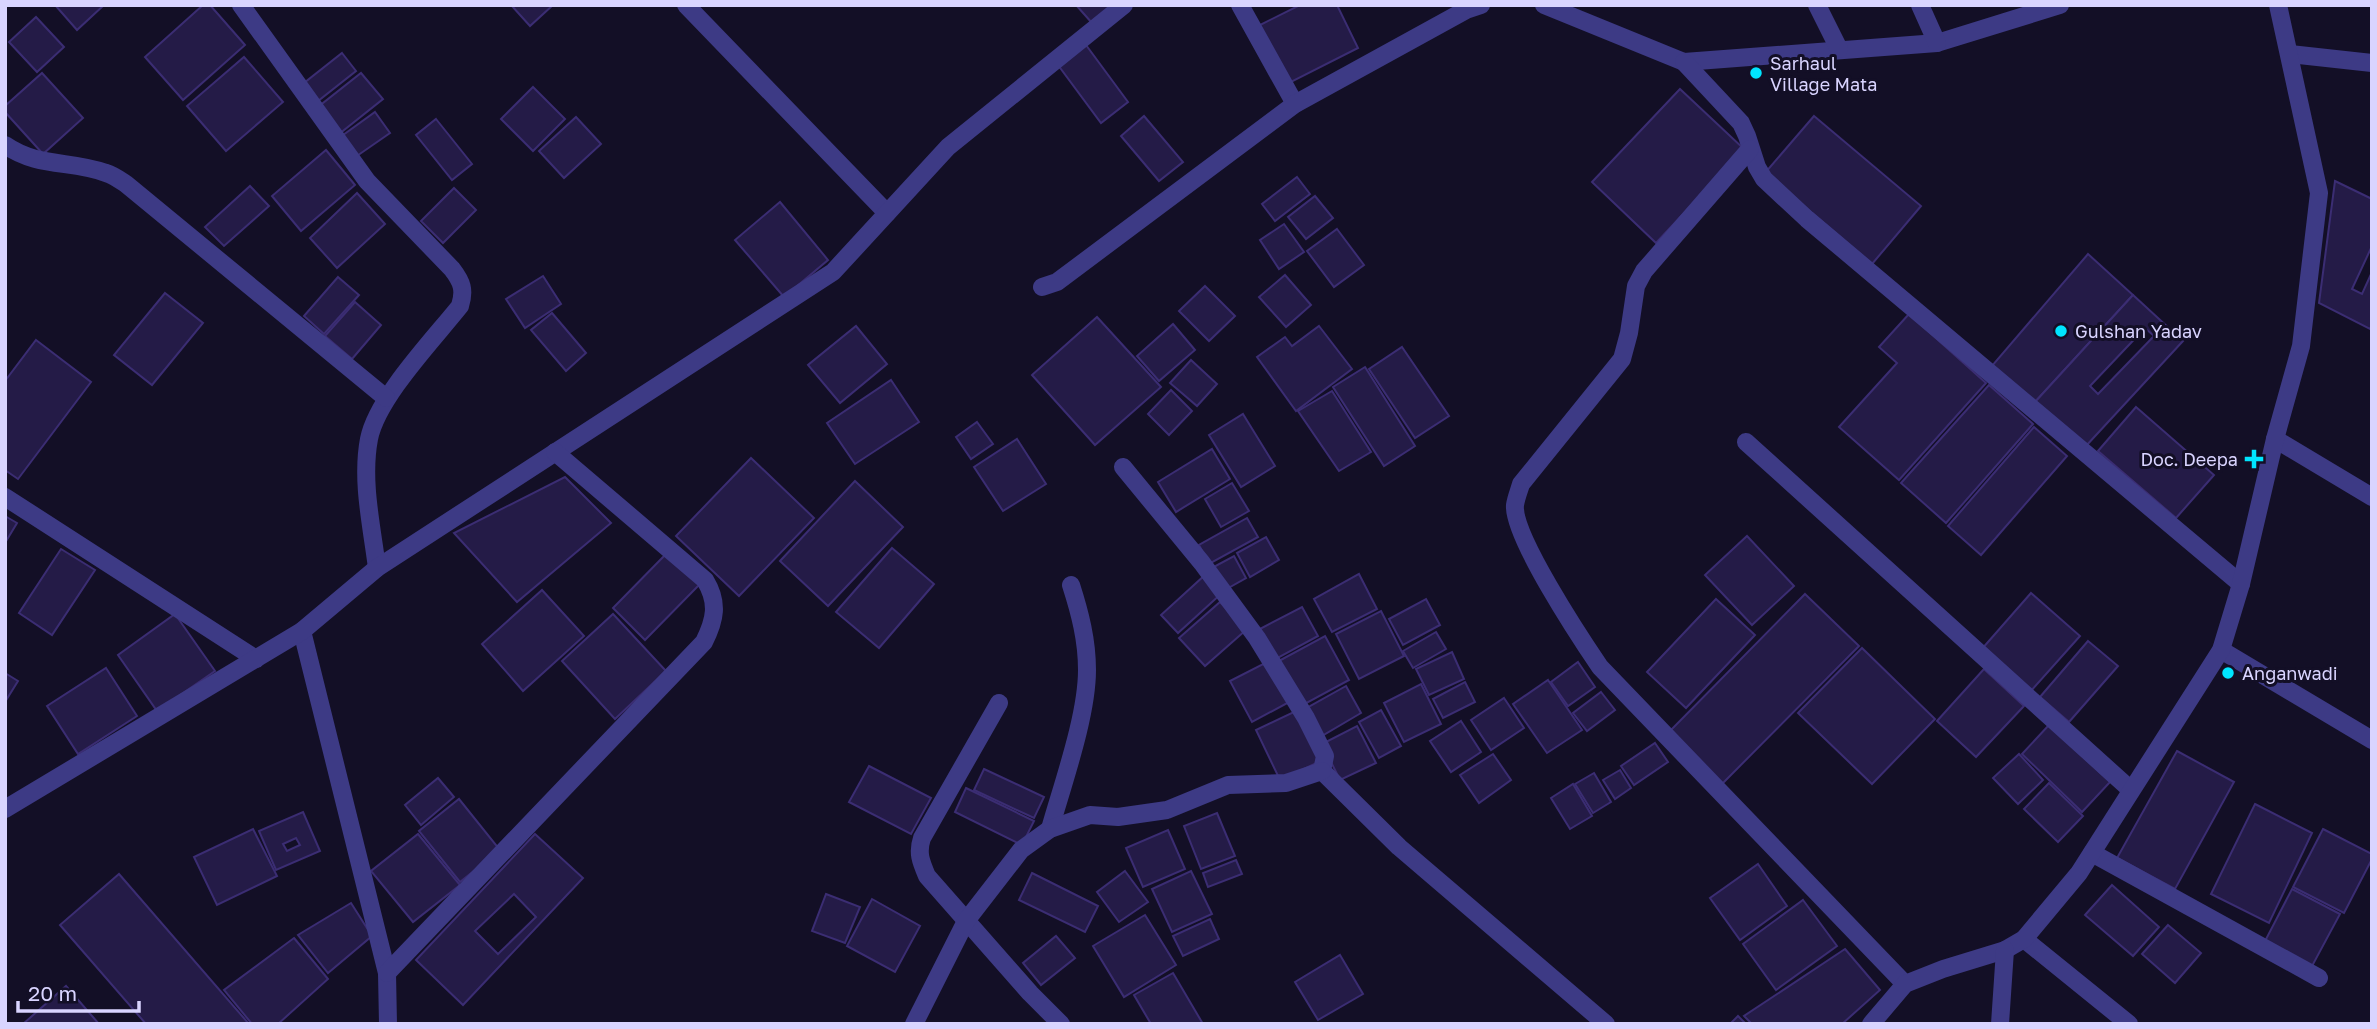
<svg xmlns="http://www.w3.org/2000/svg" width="2377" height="1029" font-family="'Golos Text',sans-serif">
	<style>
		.building { fill: #241b47; stroke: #3b2d73; stroke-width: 2; fill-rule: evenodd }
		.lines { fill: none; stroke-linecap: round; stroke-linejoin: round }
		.minor { stroke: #3d3a85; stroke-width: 18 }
		.poi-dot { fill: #00e5ff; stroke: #130f26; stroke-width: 2.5 }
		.labels { text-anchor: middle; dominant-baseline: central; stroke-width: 6; stroke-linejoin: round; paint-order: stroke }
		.poi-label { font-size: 18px; fill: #d9d4ff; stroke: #130f26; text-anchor: start }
	</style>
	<rect width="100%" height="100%" fill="#130f26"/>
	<g class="building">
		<path d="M55,5H104L77,30Z"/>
		<path d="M203,5H210L245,45L183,100L145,57Z"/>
		<path d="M511,5H553L530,26Z"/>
		<path d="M1076,5H1112L1092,23Z"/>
		<path d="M1300,5H1337L1358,48L1287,84L1258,26Z"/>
		<path d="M36,17L64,47L37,72L9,42Z"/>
		<path d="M1086,45L1128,102L1101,123L1058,65Z"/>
		<path d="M342,53L356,71L318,101L304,83Z"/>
		<path d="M244,57L283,102L226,151L187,106Z"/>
		<path d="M42,73L83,118L43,154L5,112V106Z"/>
		<path d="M361,73L383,99L339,134L318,107Z"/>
		<path d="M533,87L565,119L533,151L501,119Z"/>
		<path d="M1680,89L1744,149L1656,243L1592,182Z"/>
		<path d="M375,112L390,133L354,158L339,138Z"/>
		<path d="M1144,116L1183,162L1159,181L1121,136Z"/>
		<path d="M1814,116L1921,206L1872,264L1765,173Z"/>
		<path d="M576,117L601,144L564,178L539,151Z"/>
		<path d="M436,119L472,164L452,180L416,135Z"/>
		<path d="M326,150L355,185L301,231L272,196Z"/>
		<path d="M1297,177L1310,194L1275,221L1262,204Z"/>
		<path d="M2335,181L2372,199V246L2352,289L2362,294L2372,272V325L2370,329L2319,303Z"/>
		<path d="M250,186L269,206L224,246L205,227Z"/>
		<path d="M454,188L476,210L443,243L421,221Z"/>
		<path d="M357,193L385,224L337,268L310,238Z"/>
		<path d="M1315,196L1333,218L1306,239L1288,217Z"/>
		<path d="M780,202L828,260L784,297L735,240Z"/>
		<path d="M1284,224L1304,252L1279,269L1260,240Z"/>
		<path d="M1337,229L1364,265L1334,287L1307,251Z"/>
		<path d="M2088,254L2133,295L2035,402L1991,367Z"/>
		<path d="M1285,275L1311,305L1286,327L1259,297Z"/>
		<path d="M543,276L561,304L525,328L506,299Z"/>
		<path d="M338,277L359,295L324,334L304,316Z"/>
		<path d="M1205,286L1235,316L1209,341L1179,311Z"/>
		<path d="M165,293L203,323L152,385L114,355Z"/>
		<path d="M2133,295L2183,341L2085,447L2035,402ZM2145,328L2154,336L2098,394L2090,386Z"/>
		<path d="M355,302L381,325L352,359L325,336Z"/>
		<path d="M552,313L586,353L566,371L531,330Z"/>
		<path d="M1909,314L1986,383L1899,480L1839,427L1897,363L1879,347Z"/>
		<path d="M1097,317L1161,387L1095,445L1032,375Z"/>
		<path d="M1173,324L1195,350L1159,381L1137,356Z"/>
		<path d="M856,326L887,364L840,403L808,365Z"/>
		<path d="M1319,326L1352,369L1296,411L1257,357L1285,337L1292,346Z"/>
		<path d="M36,340L91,382L18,479L5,470V381Z"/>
		<path d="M1402,347L1449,416L1415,438L1369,369Z"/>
		<path d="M1191,360L1217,384L1197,406L1170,383Z"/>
		<path d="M1365,367L1415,446L1384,466L1333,387Z"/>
		<path d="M891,380L919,422L855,464L827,423Z"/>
		<path d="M1989,385L2033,424L1946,523L1901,483Z"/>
		<path d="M1171,390L1192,411L1169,435L1148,414Z"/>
		<path d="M1332,391L1371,452L1339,471L1298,411Z"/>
		<path d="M2136,407L2214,475L2176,518L2098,451Z"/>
		<path d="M1243,414L1275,466L1241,487L1209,435Z"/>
		<path d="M977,422L993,444L971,459L956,437Z"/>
		<path d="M2034,427L2067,456L1981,555L1948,526Z"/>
		<path d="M1017,439L1046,484L1003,511L974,467Z"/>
		<path d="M1212,449L1230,479L1176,512L1158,482Z"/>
		<path d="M751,458L814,518L739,596L676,536Z"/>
		<path d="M565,477L611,523L517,602L454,533Z"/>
		<path d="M855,481L903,527L828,606L780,561Z"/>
		<path d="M1232,483L1249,511L1221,527L1205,499Z"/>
		<path d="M5,516L17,523L5,543Z"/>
		<path d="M1247,518L1258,537L1209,564L1199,545Z"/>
		<path d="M1747,536L1794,586L1752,625L1705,575Z"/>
		<path d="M1266,537L1279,560L1250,577L1237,553Z"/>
		<path d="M892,548L934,584L879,648L836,612Z"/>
		<path d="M61,549L95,570L52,635L19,613Z"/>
		<path d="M668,552L700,584L645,640L613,608Z"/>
		<path d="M1234,556L1246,578L1223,591L1210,569Z"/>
		<path d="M1359,574L1377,609L1332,632L1314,599Z"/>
		<path d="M1205,575L1222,593L1178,633L1161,615Z"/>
		<path d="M542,590L584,636L523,691L482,644Z"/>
		<path d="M2031,593L2080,636L2029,693L1981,650Z"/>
		<path d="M1805,594L1859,646L1720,786L1667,734Z"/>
		<path d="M1426,599L1440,625L1403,645L1389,619Z"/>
		<path d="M1716,599L1755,635L1686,708L1647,672Z"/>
		<path d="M1220,602L1246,630L1205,666L1179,638Z"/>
		<path d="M1302,607L1318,636L1274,660L1258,630Z"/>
		<path d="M1381,611L1404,656L1359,679L1336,634Z"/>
		<path d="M175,614L215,671L157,711L118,655Z"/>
		<path d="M613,614L666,671L615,719L562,661Z"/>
		<path d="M1436,632L1446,649L1413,668L1403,651Z"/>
		<path d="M1325,636L1349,680L1301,706L1277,662Z"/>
		<path d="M2088,641L2118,666L2069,722L2040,697Z"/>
		<path d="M1862,648L1935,719L1872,784L1798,713Z"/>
		<path d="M1452,652L1464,679L1429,695L1416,669Z"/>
		<path d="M1269,661L1291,701L1252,722L1230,681Z"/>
		<path d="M1578,662L1595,687L1568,706L1551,682Z"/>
		<path d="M106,668L137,716L78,754L47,706Z"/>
		<path d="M1984,669L2024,706L1976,757L1937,721Z"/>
		<path d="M5,673L18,681L5,702Z"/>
		<path d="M1548,680L1582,730L1547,753L1513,704Z"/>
		<path d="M1465,682L1475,702L1443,718L1433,699Z"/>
		<path d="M1421,684L1441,724L1404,742L1384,703Z"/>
		<path d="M1346,686L1361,713L1320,737L1305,709Z"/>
		<path d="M1601,692L1615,710L1587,731L1573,713Z"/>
		<path d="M1504,698L1524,728L1491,750L1471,720Z"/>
		<path d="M1298,710L1323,760L1280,780L1256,730Z"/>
		<path d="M1381,710L1401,746L1379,758L1359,722Z"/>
		<path d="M1461,721L1481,752L1451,772L1430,741Z"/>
		<path d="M2049,725L2110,782L2082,812L2022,754Z"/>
		<path d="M1357,726L1376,763L1340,780L1322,744Z"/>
		<path d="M1655,743L1668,762L1634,785L1621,766Z"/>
		<path d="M2177,751L2234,782L2175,889L2117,858Z"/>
		<path d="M1493,754L1511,780L1479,803L1460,775Z"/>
		<path d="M2019,754L2043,780L2018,804L1993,778Z"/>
		<path d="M869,766L931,798L911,834L849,802Z"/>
		<path d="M984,769L1044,797L1034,818L974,790Z"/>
		<path d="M1620,770L1631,788L1615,799L1603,780Z"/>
		<path d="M1594,773L1611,802L1593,813L1575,784Z"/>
		<path d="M438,778L454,797L421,825L405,805Z"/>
		<path d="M2049,783L2083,816L2058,842L2024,809Z"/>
		<path d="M1573,784L1592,816L1570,829L1551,798Z"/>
		<path d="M966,788L1034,821L1022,845L955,812Z"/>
		<path d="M459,799L500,850L460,882L419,831Z"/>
		<path d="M2255,804L2312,833L2269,923L2211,894Z"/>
		<path d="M303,812L320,851L276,870L259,831ZM296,838L300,845L287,851L283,844Z"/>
		<path d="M1217,813L1235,856L1201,869L1184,826Z"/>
		<path d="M253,829L277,876L217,905L194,857Z"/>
		<path d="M2323,829L2372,854V859L2344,913L2293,887Z"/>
		<path d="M1168,830L1185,869L1143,887L1126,848Z"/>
		<path d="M418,834L460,885L413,922L371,871Z"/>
		<path d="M535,834L583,878L463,1005L416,960ZM514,894L536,917L498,954L475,931Z"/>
		<path d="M1236,860L1242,874L1208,887L1203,873Z"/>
		<path d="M1758,864L1787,906L1740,940L1710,898Z"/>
		<path d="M1125,871L1148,902L1119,922L1097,892Z"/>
		<path d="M1191,871L1212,914L1172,932L1152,889Z"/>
		<path d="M1032,873L1098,906L1085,932L1019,900Z"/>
		<path d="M119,874L249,1024H146L60,925Z"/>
		<path d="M2112,885L2159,927L2133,956L2085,915Z"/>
		<path d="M2292,889L2340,914L2311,968L2264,943Z"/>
		<path d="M826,894L860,907L845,943L812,931Z"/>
		<path d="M872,899L920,926L895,972L847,946Z"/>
		<path d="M1803,900L1837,946L1776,990L1743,944Z"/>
		<path d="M351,903L372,936L328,973L298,935Z"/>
		<path d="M1145,915L1176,965L1124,997L1093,946Z"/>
		<path d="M1210,919L1219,939L1183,956L1173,936Z"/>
		<path d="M2168,925L2201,953L2175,983L2142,954Z"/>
		<path d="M1056,936L1075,958L1041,985L1023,963Z"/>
		<path d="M294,938L328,979L278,1024H252L224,990Z"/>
		<path d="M1845,949L1880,990L1842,1024H1752L1744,1016Z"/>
		<path d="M1340,955L1363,994L1318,1020L1295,982Z"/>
		<path d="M1173,973L1203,1024H1151L1134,995Z"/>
		<path d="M66,986L99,1024H23Z"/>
		<path d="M1738,1016L1746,1024H1730Z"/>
	</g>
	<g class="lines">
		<g class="minor">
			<path d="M241,5L367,181L452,269C462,282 465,290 460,306C433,340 377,398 369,439C361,481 372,527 377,568"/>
			<path d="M686,5L887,213"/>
			<path d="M1240,5L1295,104"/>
			<path d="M1544,5L1684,62L1937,43L2060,5"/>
			<path d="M1817,5L1839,49"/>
			<path d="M1920,5L1937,43"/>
			<path d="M2290,54L2372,63"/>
			<path d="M1684,62L1741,123L1747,136L1757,167L1764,179L1807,219L2241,584"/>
			<path d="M5,145C38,168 71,160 106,173C113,175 120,180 126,184L386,398"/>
			<path d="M1750,149L1644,271L1636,286L1629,333L1622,359L1521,484C1519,491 1516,498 1515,505C1512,535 1581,639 1600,667L1905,984"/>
			<path d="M1042,287L1057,282L1295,104L1466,10L1481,5"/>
			<path d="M2275,439L2372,497"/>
			<path d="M1746,442L2131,790"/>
			<path d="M1123,467L1202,563L1257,638L1306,718L1325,756L1322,771L1399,847L1606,1024"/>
			<path d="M5,497L256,659"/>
			<path d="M302,631L387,973L388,1024"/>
			<path d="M2221,650L2372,740"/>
			<path d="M999,703L922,838C917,853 921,862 927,876L1030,993L1061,1024"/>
			<path d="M5,809L302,631L377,568L833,272L948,147L1124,5"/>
			<path d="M1050,829C1063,783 1087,716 1087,670C1087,640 1080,613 1071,585"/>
			<path d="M2092,853L2319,978"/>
			<path d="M2024,939L2129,1024"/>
			<path d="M387,973L704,642C715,620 719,603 705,580L555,452"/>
			<path d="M914,1024L966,921L1021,850L1050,829L1090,815L1118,817L1167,810L1228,785L1286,783L1322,771"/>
			<path d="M1871,1024L1905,984L1943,969L2005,950L2024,939L2079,873L2221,650L2241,584L2275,439L2301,346L2319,193L2278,5"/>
			<path d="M2000,1024L2005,950"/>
		</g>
	</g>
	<g class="poi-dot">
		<circle cx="1756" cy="73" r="7"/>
		<circle cx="2061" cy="331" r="7"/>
		<path d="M2250.5 448.5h7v7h7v7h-7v7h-7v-7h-7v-7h7z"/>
		<circle cx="2228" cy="673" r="7"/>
	</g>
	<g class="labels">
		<g class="poi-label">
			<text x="1770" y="63">Sarhaul<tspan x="1770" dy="21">Village Mata</tspan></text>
			<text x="2075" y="331">Gulshan Yadav</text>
			<text x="2238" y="459" text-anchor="end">Doc. Deepa</text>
			<text x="2242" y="673">Anganwadi</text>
		</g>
	</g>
	<rect width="2377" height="1029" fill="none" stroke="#d9d4ff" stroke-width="14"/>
	<path d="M18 1001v10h121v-10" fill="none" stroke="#d9d4ff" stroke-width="3.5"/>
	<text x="28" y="1001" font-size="21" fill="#d9d4ff" stroke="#130f26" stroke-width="5" paint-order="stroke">20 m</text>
</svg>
